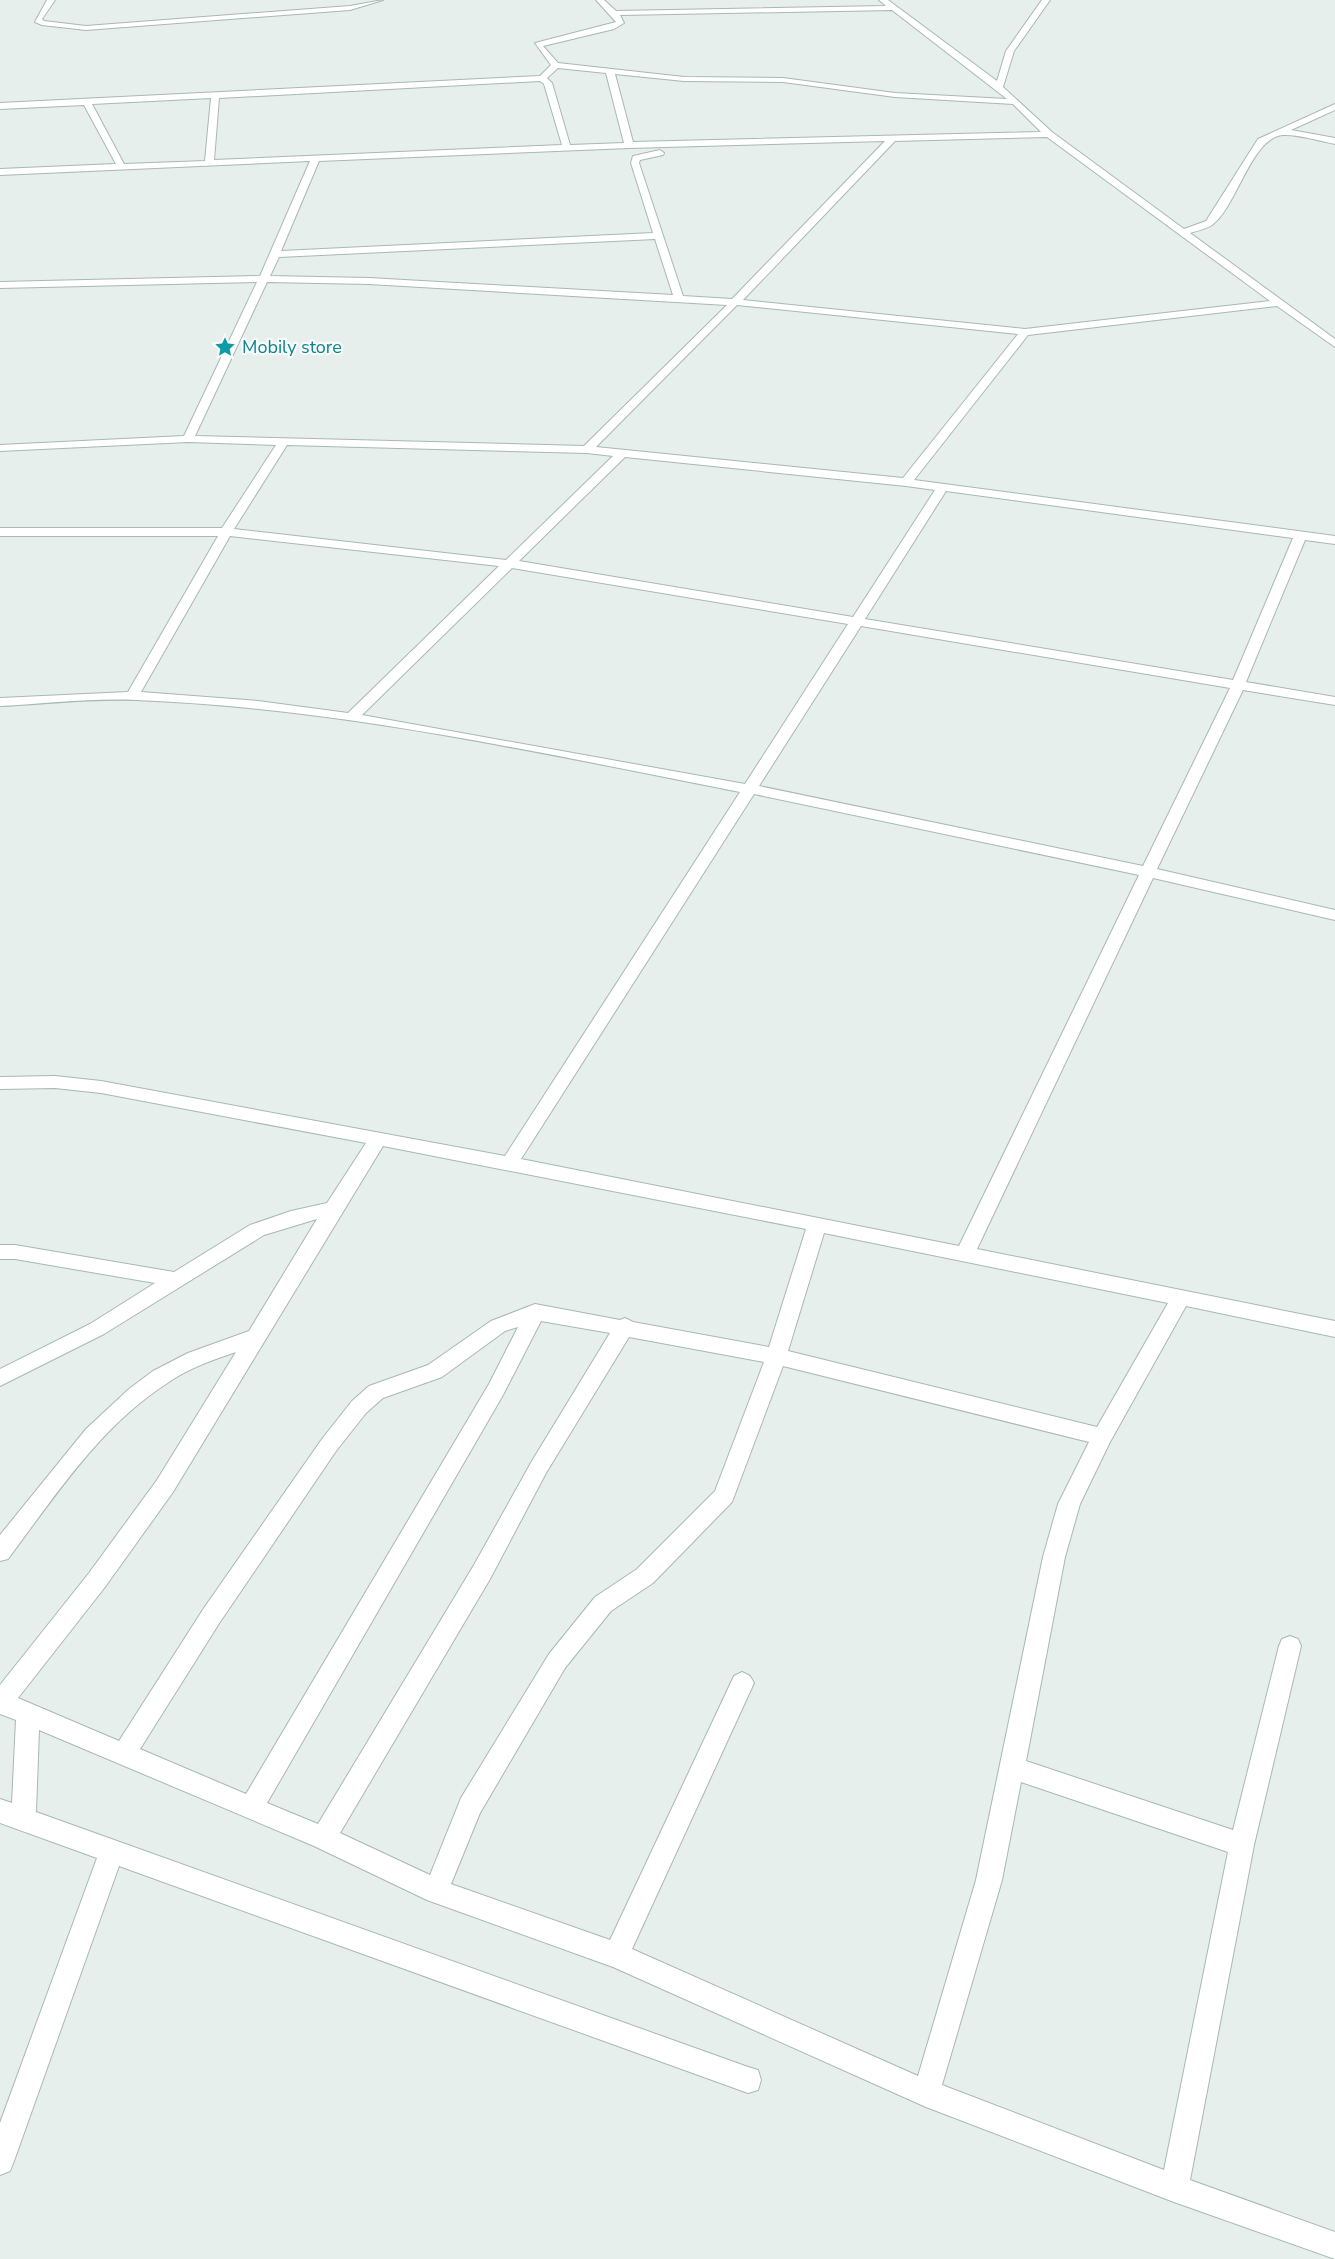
<svg xmlns="http://www.w3.org/2000/svg" width="1335" height="2259" font-family="'Nunito Sans',sans-serif">
	<style>
		.lines { fill: none; stroke-linecap: round; stroke-linejoin: round }
		.minor-casing { stroke: #a8b8b2; stroke-width: 2 }
		.minor { fill: #fff; fill-rule: evenodd }
		.labels { text-anchor: middle; dominant-baseline: central; stroke-width: 4.5; stroke-linejoin: round; paint-order: stroke }
		.far-culture-label { font-size: 18px; fill: #0d838f; stroke: #f7fbf9; text-anchor: start }
	</style>
	<rect width="100%" height="100%" fill="#e6efeb"/>
	<g class="lines">
		<g class="minor-casing">
			<g id="minor">
				<path d="M47,0H55L42,19L44,21L86,26L350,6L383,0L350,10L86,30L42,25L35,22Z"/>
				<path d="M596,0H604L616,11L886,6L879,0H888L997,81L1006,51L1042,0H1050L1014,51L1003,87L1052,132L1184,229L1206,221L1258,139L1335,104V110L1291,130L1335,138V144C1319,141 1301,135 1285,135C1252,134 1237,207 1212,225C1206,229 1196,231 1190,233L1335,339V347L1277,306L1028,335L914,480L1335,536V544L1305,540L1246,682L1335,697V705L1243,690L1157,869L1335,910V920L1153,878L977,1249L1335,1321V1337L1186,1306L1110,1442L1080,1504L1065,1557L1026,1761L1233,1830L1279,1646L1282,1639L1290,1636L1298,1639L1301,1646L1254,1845L1190,2180L1335,2232V2259L1174,2202L926,2107L613,1967L427,1900L314,1846L39,1730L36,1812L748,2067L758,2070L761,2080L758,2090L748,2093L119,1866L14,2161L10,2171L0,2175V2123L97,1858L0,1823V1799L12,1803L16,1720L0,1714V1685L89,1573L157,1480L236,1352C213,1360 189,1368 169,1382C101,1425 55,1496 8,1559L0,1561V1535L86,1429L129,1389L153,1371L188,1353L249,1331L317,1219L264,1235L104,1334L0,1386V1369L90,1324L155,1283L15,1259H0V1245H15L174,1272L250,1225L291,1211L327,1203L366,1143L101,1093L55,1088L0,1089V1077L55,1076L101,1081L505,1156L740,792C541,753 339,708 136,700C90,698 45,704 0,706V698L128,692L218,536H0V528H222L276,445L188,442L0,451V445L184,436L257,282L0,288V282L260,276L310,161L0,175V169L116,164L84,105L0,109V103L540,76L551,65L535,43L616,22ZM892,10L1007,99L895,93L783,78L684,77L558,63L543,46L614,29L624,23L620,15ZM558,68L606,73L624,143L570,145L552,83L547,78ZM615,74L684,81L783,82L895,97L1013,104L1041,132L633,142ZM540,81L544,84L562,145L214,160L219,98ZM211,98L205,161L124,164L92,104ZM1047,137L1270,301L1025,329L743,300L895,141ZM885,141L732,299L683,296L639,163L640,160L663,155L664,153L660,150L633,156L631,163L653,233L281,251L319,161L629,148ZM655,239L673,295L369,278L270,276L279,257ZM267,282L369,284L727,305L584,446L195,436ZM737,305L1018,334L903,478L596,447ZM287,445L587,453L613,456L506,560L234,529ZM625,457L906,486L935,490L853,617L519,561ZM946,491L1293,538L1233,680L865,619ZM230,536L499,566L348,713L258,701L141,692ZM512,568L848,624L745,784L362,715ZM861,626L1230,688L1143,866L759,786ZM754,794L1139,875L959,1246L521,1159ZM383,1146L806,1229L769,1347L633,1322L625,1318L620,1320L535,1304L491,1321L428,1365L369,1386L352,1401L322,1439L204,1608L119,1741L18,1698L105,1587L173,1492ZM824,1233L1168,1303L1097,1427L788,1351ZM541,1321L610,1333L532,1461L474,1565L318,1824L267,1803L503,1395ZM518,1327L489,1384L246,1794L140,1749L220,1622L336,1451L366,1413L383,1398L442,1377L505,1331ZM629,1337L764,1362L715,1491L637,1569L595,1597L549,1654L461,1798L430,1875L340,1833L490,1579L546,1473ZM783,1366L1089,1442L1058,1504L1043,1557L976,1880L918,2076L632,1949L754,1683L750,1676L742,1672L734,1676L610,1940L451,1884L480,1813L565,1668L611,1611L653,1583L732,1502ZM1021,1782L1228,1852L1164,2170L942,2085L1002,1880Z"/>
			</g>
		</g>
		<use href="#minor" class="minor"/>
	</g>
	<defs>
		<g id="sight-bare" transform="scale(1.62)"><path d="M0-6L1.8-2.2L6-1.7L2.9 1.2L3.7 5.4L0 3.3L-3.7 5.4L-2.9 1.2L-6-1.7L-1.8-2.2Z" fill="#0f9aa8" stroke="#f7fbf9" stroke-width="2.5" paint-order="stroke"/></g>
	</defs>
	<g fill-rule="evenodd">
		<use href="#sight-bare" x="225" y="347"/>
	</g>
	<g class="labels">
		<g class="far-culture-label">
			<text x="242" y="347">Mobily store</text>
		</g>
	</g>
</svg>
